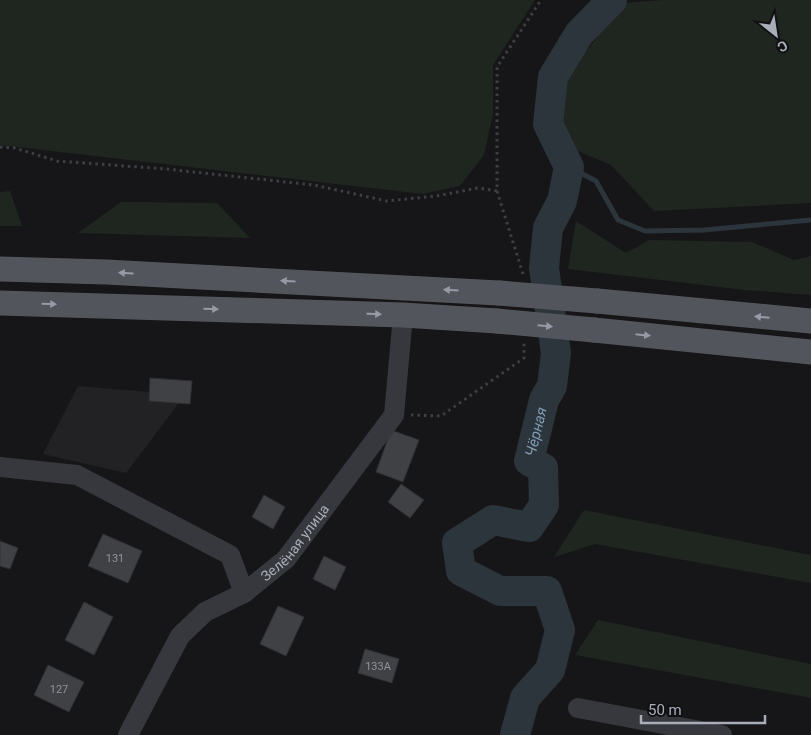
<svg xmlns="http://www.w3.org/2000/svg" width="811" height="735" font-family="Roboto,sans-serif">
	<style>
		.built { fill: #222225 }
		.green { fill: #1e261f }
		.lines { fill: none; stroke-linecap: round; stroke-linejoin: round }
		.stream { stroke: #2c353c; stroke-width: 5 }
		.river { stroke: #2c353c; stroke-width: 30 }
		.building { fill: #404145; stroke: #303034 }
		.path { stroke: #3d3f44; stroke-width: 3; stroke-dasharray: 2.5 4; stroke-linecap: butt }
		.minor { stroke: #37383d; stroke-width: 20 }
		.major { stroke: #53555c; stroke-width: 25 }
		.major-bridge { stroke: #53555c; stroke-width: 25 }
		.oneway { fill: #979ba6 }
		.labels { text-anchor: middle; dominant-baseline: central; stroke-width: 4.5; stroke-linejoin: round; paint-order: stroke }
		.number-label { font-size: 11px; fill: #8e929b }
		.street-label { font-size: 14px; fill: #a8adb8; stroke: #111113 }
		.water-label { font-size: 15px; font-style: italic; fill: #7f9bb3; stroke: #111113 }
	</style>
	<rect width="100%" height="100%" fill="#161618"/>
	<path class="built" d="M78,386L185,395L126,473L43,454Z"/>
	<g class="green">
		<path d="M0,0H535L493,65V114L484,155L460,186L423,194L0,145Z"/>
		<path d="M663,0H811V203L654,211L611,165L568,147L552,112L579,61L623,3Z"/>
		<path d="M10,191L22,226H0V192Z"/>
		<path d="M121,202L217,203L250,238L78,233Z"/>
		<path d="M576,221L626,253L649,240L752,242L794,260L811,256V295L745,290L568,269Z"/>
		<path d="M584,510L811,555V583L595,544L554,557Z"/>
		<path d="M598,620L811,664V698L575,655Z"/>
	</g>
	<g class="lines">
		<path class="stream" d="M569,167L596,181L618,220L645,231L704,230L811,220"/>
		<path class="river" id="s1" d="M515,735L525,698L550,670L560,630L547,591H500L461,571L457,543L493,520L529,527L544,505L543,468L529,461L544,400L552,386L556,353L544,268L548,228L562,201L569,167L548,124L553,77L579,34L612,0"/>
	</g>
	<g class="building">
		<path d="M150,378L192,381L190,404L149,401Z"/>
		<path d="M391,430L419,440L403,482L376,472Z"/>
		<path d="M401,484L424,500L410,518L388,502Z"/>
		<path d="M264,495L285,507L273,529L252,517Z"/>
		<path d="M103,534L142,551L128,583L88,566Z"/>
		<path d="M0,541L18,548L10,569L0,566Z"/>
		<path d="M324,556L346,567L335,590L313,579Z"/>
		<path d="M84,602L113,617L94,655L65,640Z"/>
		<path d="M278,606L304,617L286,656L260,644Z"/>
		<path d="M365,649L399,659L392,683L358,673Z"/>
		<path d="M48,665L84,682L69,712L34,695Z"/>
	</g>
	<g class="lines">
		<g class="path">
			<path d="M0,147L15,148L57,161L166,169L314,185L387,201L436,196L478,188L497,191"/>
			<path d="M523,274L497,191V67L541,0"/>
			<path d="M411,415L441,416L524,358V343"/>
		</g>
		<g class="minor">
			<path d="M0,467L77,475L230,555L244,593"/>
			<path d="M578,708L722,735"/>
			<path id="s2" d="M128,735L180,636L205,612L244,593L286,559L394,415L403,315"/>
		</g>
		<g class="major">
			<path d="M0,269L106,272L499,293"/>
			<path d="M597,301L811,321"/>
			<path d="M0,303L403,315L497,321"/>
			<path d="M594,330L811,352"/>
		</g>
		<g class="major-bridge">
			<path d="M499,293L597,301"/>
			<path d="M497,321L594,330"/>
		</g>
	</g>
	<defs><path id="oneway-solid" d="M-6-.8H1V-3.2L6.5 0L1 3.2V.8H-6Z" transform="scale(1.25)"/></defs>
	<g class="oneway">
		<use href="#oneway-solid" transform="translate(126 273) rotate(-177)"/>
		<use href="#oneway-solid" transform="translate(288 281) rotate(-177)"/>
		<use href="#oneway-solid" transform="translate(451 290) rotate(-177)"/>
		<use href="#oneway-solid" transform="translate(49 304) rotate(2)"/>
		<use href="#oneway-solid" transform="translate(211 309) rotate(2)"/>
		<use href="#oneway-solid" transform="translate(374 314) rotate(2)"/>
		<use href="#oneway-solid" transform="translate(762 317) rotate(-175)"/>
		<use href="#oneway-solid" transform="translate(545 326) rotate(5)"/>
		<use href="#oneway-solid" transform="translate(643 335) rotate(6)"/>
	</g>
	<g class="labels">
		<g class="number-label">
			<text x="115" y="558">131</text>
			<text x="378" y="666">133А</text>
			<text x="59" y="689">127</text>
		</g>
		<g class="street-label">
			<text stroke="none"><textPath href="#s2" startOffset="262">Зелёная улица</textPath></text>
		</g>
		<g class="water-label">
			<text stroke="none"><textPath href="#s1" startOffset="466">Чёрная</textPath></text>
		</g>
	</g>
	<g transform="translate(776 35) rotate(150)" stroke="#111113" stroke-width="4" paint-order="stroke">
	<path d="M0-4L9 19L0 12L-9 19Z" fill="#a8adb8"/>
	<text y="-8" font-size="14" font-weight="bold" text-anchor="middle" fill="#a8adb8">С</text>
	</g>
	<path d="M641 715v8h124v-8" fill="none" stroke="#a8adb8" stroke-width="2.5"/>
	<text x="648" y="715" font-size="15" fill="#a8adb8" stroke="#111113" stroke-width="4" paint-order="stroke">50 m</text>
</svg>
